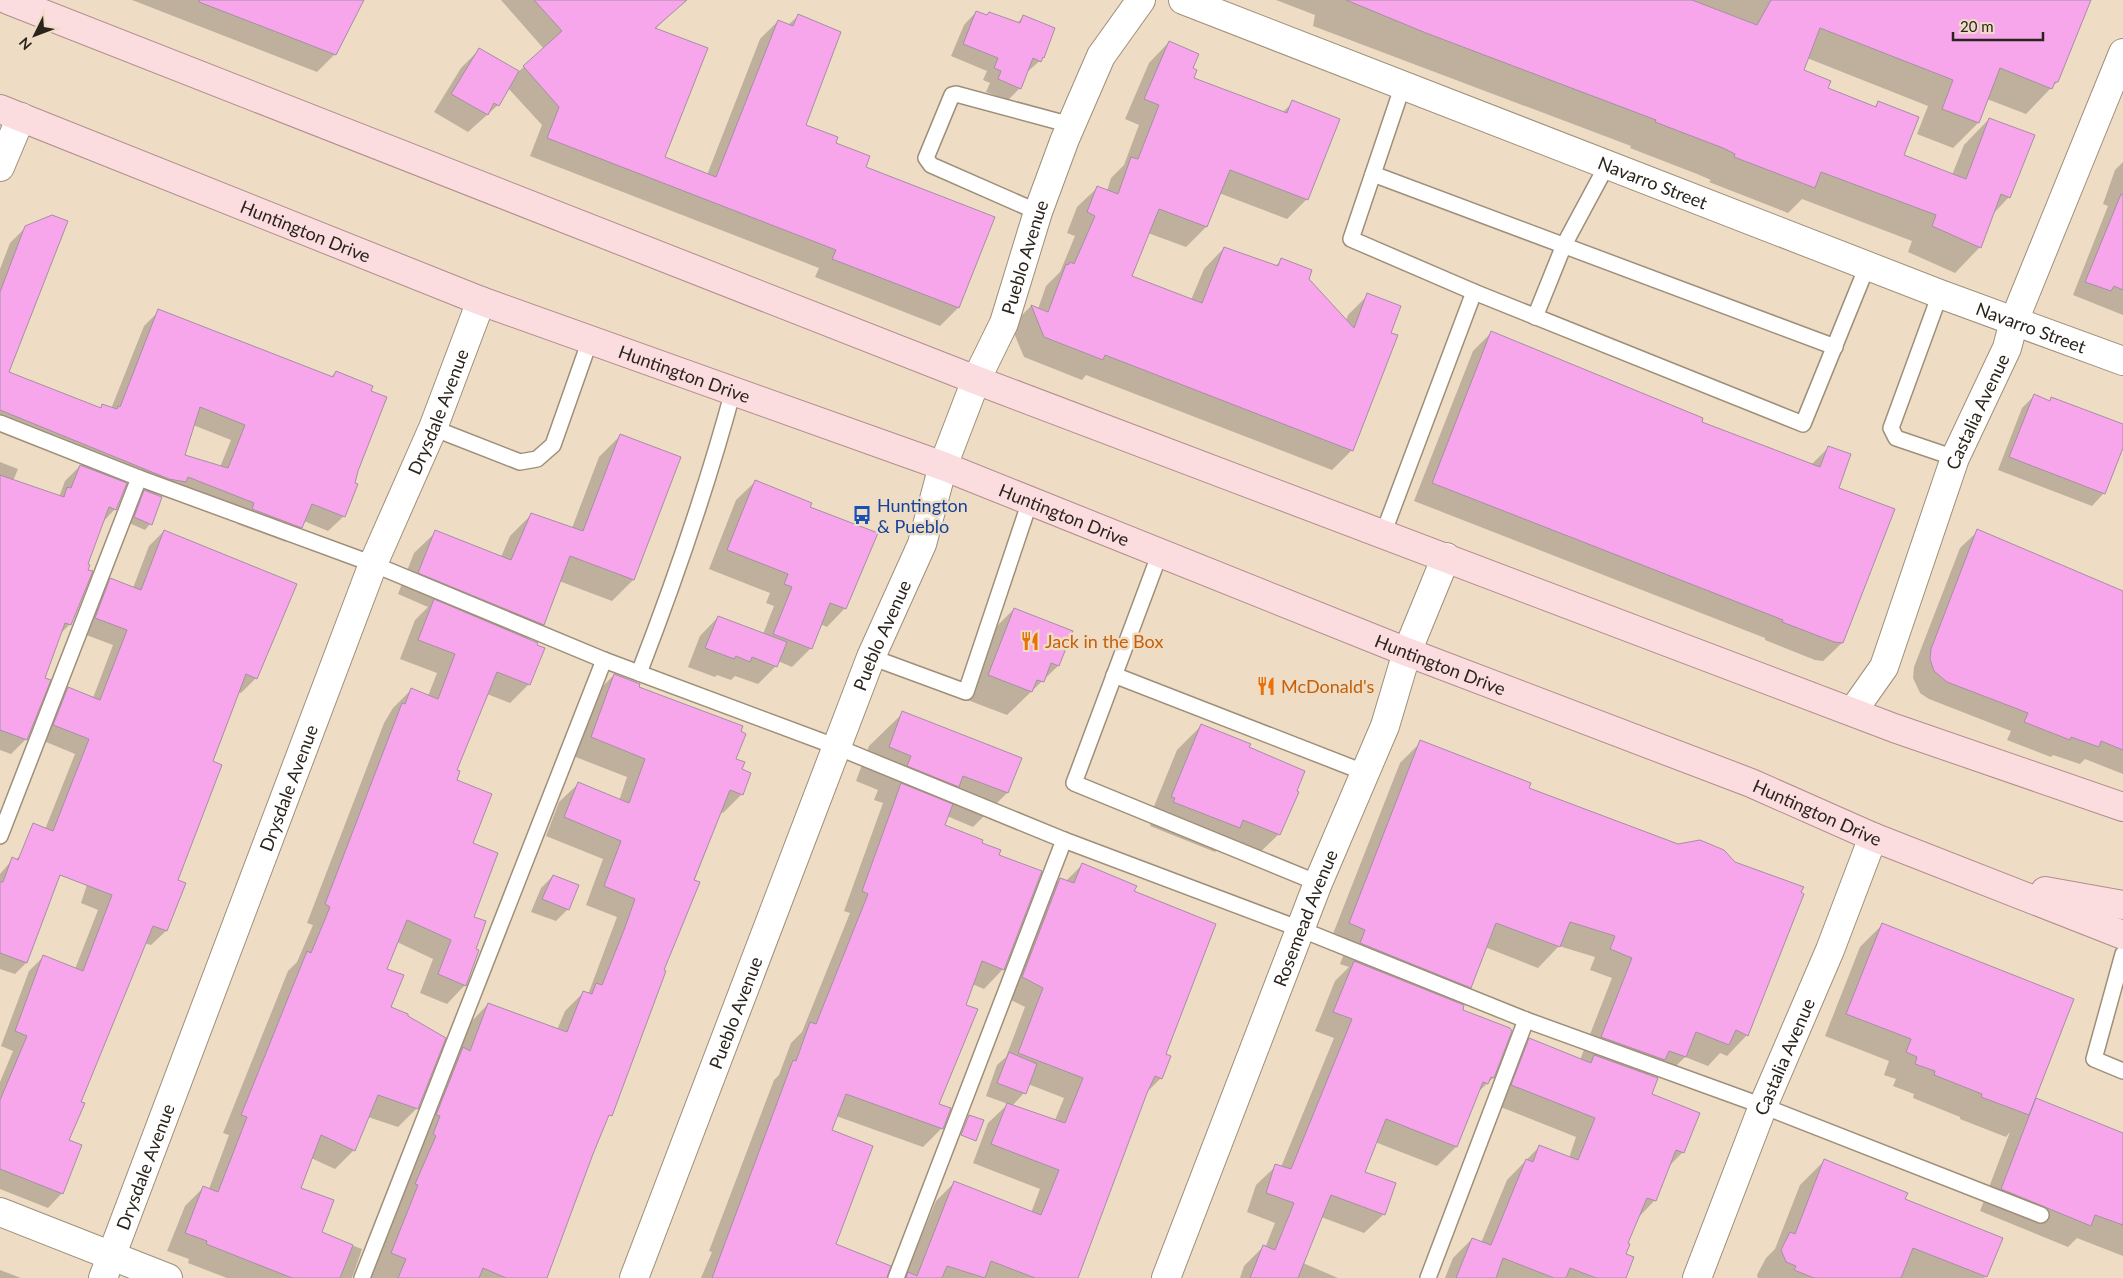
<svg xmlns="http://www.w3.org/2000/svg" width="2123" height="1278" font-family="Lato,sans-serif">
	<style>
		.shadow { fill: #0003; fill-rule: evenodd }
		.building { fill: #f7a6ec; stroke: #a58fa2; fill-rule: evenodd }
		.lines { fill: none; stroke-linecap: round; stroke-linejoin: round }
		.lane-casing { stroke: #9f8f79; stroke-width: 18 }
		.street-casing { stroke: #9f8f79; stroke-width: 30 }
		.primary-casing { stroke: #b18c8d; stroke-width: 30 }
		.lane { stroke: #fff; stroke-width: 15 }
		.street { stroke: #fff; stroke-width: 28 }
		.primary { stroke: #fbdcdf; stroke-width: 28 }
		.labels { text-anchor: middle; dominant-baseline: central; stroke-width: 5; stroke-linejoin: round; paint-order: stroke }
		.street-label { font-size: 18px; fill: #2b241c; stroke: #eedcc5 }
		.transit-label { font-size: 18px; fill: #164399; stroke: #eedcc5; text-anchor: start }
		.food-label { font-size: 18px; fill: #c56008; stroke: #eedcc5; text-anchor: start }
	</style>
	<rect width="100%" height="100%" fill="#eedcc5"/>
	<g class="shadow">
		<path d="M132,0H363L335,54L317,72Z"/>
		<path d="M501,0H686L655,29L663,158L707,175L760,39L778,21L788,25L798,16L804,126L834,143L865,167L993,218L958,308L940,326L815,277L819,268L530,156L542,125L508,88L498,105L468,132L434,112L461,68L480,49L518,72L544,49Z"/>
		<path d="M1276,0H2089L2057,82L2051,88L2026,114L1987,99L1978,123L1953,148L1917,134L1928,106L1807,58L1802,71L1826,89L1874,107L1878,103L1902,156L1952,175L1964,145L1989,119L2009,197L1993,214L1980,247L1955,273L1908,252L1912,241L1802,199L1788,213L1709,182L1711,180L1697,174L1630,148L1631,146L1313,26L1315,15Z"/>
		<path d="M976,12L1017,23L1023,17L1054,29L1043,58L1026,73L1020,88L1008,100L986,92L990,83L983,80L987,71L951,56L964,25Z"/>
		<path d="M1169,42L1192,69V78L1282,113L1293,102L1307,199L1287,219L1219,193L1206,227L1186,247L1148,233L1130,277L1191,300L1204,269L1224,248L1275,266L1282,260L1307,279L1346,320L1348,315L1368,295L1389,334L1352,450L1332,470L1086,375L1082,380L1024,357L1011,326L1031,306L1038,309L1046,286L1060,272L1075,236L1067,233L1077,207L1098,187L1107,191L1111,178L1124,165L1139,125L1125,119L1149,63Z"/>
		<path d="M2123,162V315L2073,295L2108,206L2103,204L2115,170Z"/>
		<path d="M26,227L7,373L99,409L103,405L111,409L144,326L159,311L331,377L336,372L357,470L344,516L328,531L304,521L301,527L286,542L237,524L240,518L155,494L150,524L145,530L129,523L139,497L146,490L126,482L115,509L101,524L86,564L70,624L59,635L44,679L26,739L11,754L0,750V462L18,469L13,481L59,497L65,481L82,464L0,431V269L10,243ZM193,425L231,440L220,467L184,456Z"/>
		<path d="M1492,332L1700,423L1811,465L1829,447L1838,488L1842,643L1823,661L1815,660L1765,640V638L1414,501L1473,351Z"/>
		<path d="M2034,396L2049,402L2052,399L2123,427V445L2104,493L2092,506L1998,470L2022,408Z"/>
		<path d="M621,435L633,580L612,601L559,581L543,624L528,640L529,684L510,703L487,694L456,771L455,780L471,844L475,950L465,985L447,1004L420,993L433,959L397,942L386,969L390,1008L417,1108L398,1127L368,1117L354,1150L335,1169L311,1158L300,1188L320,1233L362,1249L352,1278H227L188,1263L189,1259L167,1251L185,1206L204,1187L209,1189L229,1135L223,1133L288,971L297,962L313,925L307,923L384,723L393,708L412,689L428,696L437,673L400,659L415,620L428,607L398,594L414,553L436,532L501,557L510,536L532,514L572,528L599,457Z"/>
		<path d="M755,482L809,508L845,608L827,627L820,624L811,648L792,667L778,661L776,666L758,684L735,676L731,680L717,675L715,677L688,667L700,636L718,617L763,634L774,606L766,603L770,593L709,569L736,500Z"/>
		<path d="M164,531L256,678L241,693L238,692L211,762L176,881L166,931L151,945L144,943L79,1102L68,1141L62,1193L48,1208L0,1189V1082L13,1051L1,1046L29,971L43,957L75,969L98,910L81,903L94,863L40,842L75,754L39,739L53,703L68,688L93,698L113,645L81,633L96,594L111,579L133,588L149,546Z"/>
		<path d="M1978,531L2123,592V774L2085,759L2080,764L2053,755L2051,757L2007,740L2011,731L1929,699L1920,693L1913,678L1914,667L1960,548Z"/>
		<path d="M1014,609L1071,631L1058,666L1007,715L965,699L990,633Z"/>
		<path d="M614,675L637,687L735,759L740,770L742,794L723,813L720,812L546,1278H362L378,1260L400,1204L397,1202L444,1067L459,1053L470,1023L488,1004L557,1030L565,1011L584,992H589L617,917L586,905L603,859L546,836L559,802L578,784L619,801L627,777L573,756L595,694Z"/>
		<path d="M903,713L1020,758L1007,793L973,827L947,816L943,826L981,843L997,856L1003,969L984,989L972,984L938,1104L942,1128L923,1147L836,1116L831,1131L834,1245L886,1278H701L712,1252L709,1251L774,1080L779,1075L791,1043L802,1032L850,913L844,911L883,803L874,800L878,790L856,781L869,746Z"/>
		<path d="M1201,726L1248,748L1279,834L1254,858L1221,845L1215,852L1150,826L1151,822L1148,821L1177,750Z"/>
		<path d="M1421,742L1528,789L1747,1035L1727,1056L1720,1053L1708,1066L1685,1057L1664,1078L1651,1072L1648,1076L1650,1095L1683,1152L1668,1167L1655,1200L1638,1218L1614,1278H1445L1453,1258L1472,1239L1481,1243L1507,1180L1539,1147L1569,1158L1576,1137L1493,1104L1510,1059L1529,1040L1580,1060L1612,978L1590,970L1595,957L1559,946L1538,968L1485,947L1470,987L1455,1003L1461,1011L1510,1031L1493,1078L1477,1093L1456,1147L1437,1166L1375,1142L1363,1173L1384,1214L1364,1233L1321,1217L1303,1263L1338,1278H1240L1244,1266L1263,1247L1265,1248L1275,1223L1247,1212L1256,1185L1276,1166L1281,1167L1334,1038L1315,1031L1335,981L1349,967L1340,964L1345,951L1329,944L1400,763Z"/>
		<path d="M22,854L62,864L26,963L15,974L0,969V874L13,859L15,860Z"/>
		<path d="M1083,864L1132,892L1164,1055L1161,1078L1146,1093L1076,1278H904L936,1201L955,1182L1031,1213L1040,1189L973,1163L988,1123L1008,1104L986,1096L997,1065L1006,1057L1025,1007L1003,996L1041,899L1060,879L1066,881ZM1028,1084L1064,1098L1055,1120L1012,1106L1024,1093Z"/>
		<path d="M553,876L568,909L556,921L531,912L541,888Z"/>
		<path d="M1882,925L2032,1103L2036,1100L2123,1134V1256L2077,1238L2068,1247L1980,1211L2010,1132L2006,1137L1960,1119V1117L1913,1098L1914,1094L1893,1086L1896,1079L1884,1075L1889,1061L1825,1036L1860,947Z"/>
		<path d="M1824,1161L1986,1276L1984,1278H1758L1757,1275L1766,1258L1775,1249L1800,1185Z"/>
		<path d="M0,1270L21,1278H0Z"/>
	</g>
	<g class="building">
		<path d="M199,0H364L336,55L199,2Z"/>
		<path d="M534,0H687L655,28L708,48L665,157L716,177L778,20L793,26L798,14L841,32L806,125L838,137L836,143L870,156L866,167L995,217L959,308L832,259L836,250L547,138L559,107L523,66L562,31Z"/>
		<path d="M1346,0H1692L1757,25L1771,0H2091L2058,82H2055L2052,89L2000,68L1979,123L1942,109L1953,80L1820,28L1804,70L1831,81L1828,88L1876,107L1878,101L1919,117L1904,155L1966,179L1989,118L2035,135L2010,198L2001,194L1981,248L1932,226L1936,215L1821,172L1815,188L1734,157L1735,154L1723,148L1655,122L1656,120L1426,33Z"/>
		<path d="M976,11L987,15L989,12L1020,23L1023,15L1055,28L1044,58L1043,57L1041,62L1033,58L1021,89L998,79L1001,71L994,68L998,58L963,44Z"/>
		<path d="M1169,41L1199,54L1193,68L1197,70L1194,78L1287,113L1292,100L1340,119L1308,200L1230,170L1207,227L1159,209L1132,276L1202,303L1224,247L1278,266L1281,258L1312,270L1309,279L1354,328L1367,293L1401,306L1391,333L1398,335L1353,451L1105,355L1103,360L1044,337L1031,305L1048,312L1066,264L1068,265L1070,262L1074,264L1095,216L1087,212L1097,186L1118,194L1131,157L1138,159L1159,105L1144,99Z"/>
		<path d="M479,48L519,71L499,106L494,103L488,115L451,94Z"/>
		<path d="M2121,194L2123,195V290L2114,286L2111,291L2085,282Z"/>
		<path d="M52,215L68,221L9,372L101,408L102,404L117,409L118,406L120,407L158,309L333,377L336,371L373,386L371,391L387,397L358,471L355,483L358,484L345,517L312,504L302,528L252,509L254,503L188,477L186,482L169,479L0,410V292L25,226ZM200,407L245,425L228,468L185,455Z"/>
		<path d="M1491,331L1703,418L1702,422L1820,467L1828,446L1851,454L1839,488L1895,509L1843,643L1834,642L1782,622L1783,620L1432,483Z"/>
		<path d="M2034,394L2050,401L2051,397L2123,424V448L2105,494L2009,457Z"/>
		<path d="M620,434L681,457L634,580L570,556L544,625L418,573L435,530L511,560L531,513L583,531Z"/>
		<path d="M80,465L127,483L116,510L109,507L88,564L90,565L88,570L93,571L71,625L65,623L45,678L51,680L27,740L0,730V475L64,497L67,487L71,488Z"/>
		<path d="M755,480L812,503L810,507L878,533L846,609L830,603L812,649L773,634L792,587L784,584L788,574L727,550Z"/>
		<path d="M144,490L162,497L152,525L134,517Z"/>
		<path d="M1977,529L2123,591V750L2101,741L2099,747L2071,737L2070,740L2024,722L2028,713L1947,682L1934,671L1930,659L1931,649Z"/>
		<path d="M164,530L297,584L257,679L246,674L213,761L222,765L178,880L186,883L167,931L153,926L81,1102L85,1103L69,1140L82,1145L63,1194L0,1169V1100L27,1036L15,1031L43,955L83,971L112,895L60,875L27,963L0,953V882H3L12,857L18,860L33,823L53,831L89,739L53,725L68,687L100,700L127,630L95,618L110,578L141,590Z"/>
		<path d="M434,599L538,643L537,645L545,648L530,685L497,672L457,770L460,771L457,780L492,794L473,843L498,853L474,917L486,921L476,949L479,950L466,986L438,974L451,940L407,920L387,969L404,975L391,1007L408,1014V1016L446,1038L418,1109L378,1095L355,1151L321,1135L301,1188L334,1200L322,1232L353,1245L340,1278H292L206,1244L207,1241L185,1233L203,1186L218,1192L247,1117L241,1115L307,951L311,953L330,907L325,904L402,703L405,704L411,688L438,699L455,654L418,640Z"/>
		<path d="M1014,608L1073,631L1059,666L1051,663L1044,682L1037,680L1032,692L988,675Z"/>
		<path d="M718,616L787,642L777,667L752,657L750,662L736,656L734,659L705,648Z"/>
		<path d="M614,674L640,684L639,687L743,726L741,731L746,734L736,759L745,762L742,769L751,773L743,795L730,790L694,880L700,882L664,970L666,971L612,1116L609,1115L593,1154L547,1278H506L483,1268L479,1278H398L406,1259L391,1253L418,1185L415,1184L436,1136L433,1134L440,1116L436,1115L463,1047L470,1051L488,1003L567,1032L583,991L592,994L596,983L602,985L624,930L635,899L604,886L621,841L564,817L578,782L629,803L645,759L591,737Z"/>
		<path d="M902,711L1022,758L1008,793L963,776L959,787L907,766L911,756L889,747Z"/>
		<path d="M1201,724L1251,744L1249,747L1305,771L1297,791L1299,792L1280,835L1243,820L1240,828L1173,802L1175,798L1171,797Z"/>
		<path d="M1420,740L1531,783L1529,788L1678,844L1700,840L1724,850L1735,862L1804,887L1801,892L1804,894L1748,1036L1736,1030L1729,1045L1696,1032L1686,1057L1669,1051L1665,1060L1601,1037L1632,958L1610,949L1615,936L1570,922L1560,947L1496,923L1471,988L1360,943L1365,930L1349,923Z"/>
		<path d="M901,783L953,804L945,825L983,840L982,843L1001,850L999,855L1042,871L1004,970L982,961L966,1005L978,1009L939,1104L951,1108L943,1129L846,1094L832,1130L873,1146L836,1244L891,1266L887,1278H712L793,1060L796,1061L810,1022L816,1024L868,894L862,891Z"/>
		<path d="M1082,863L1137,886L1134,891L1216,924L1166,1054L1171,1056L1162,1079L1155,1076L1147,1093L1078,1278H1035L991,1261L985,1278L947,1266L942,1278H906L908,1272L917,1276L954,1181L1041,1215L1059,1170L991,1144L1007,1103L1065,1123L1083,1078L1018,1053L1043,988L1022,977L1060,878L1074,883Z"/>
		<path d="M553,875L579,885L569,910L542,899Z"/>
		<path d="M1882,923L2074,999L2029,1115L1981,1097L1982,1094L1934,1075L1935,1071L1915,1064L1917,1057L1906,1052L1911,1039L1846,1014Z"/>
		<path d="M1354,961L1464,1005L1463,1010L1510,1028L1512,1031L1494,1078L1491,1077L1488,1084L1483,1082L1457,1147L1386,1119L1365,1172L1396,1183L1385,1215L1331,1195L1298,1278H1250L1263,1245L1275,1250L1294,1203L1266,1193L1275,1164L1291,1169L1352,1019L1333,1012Z"/>
		<path d="M1529,1038L1591,1063L1594,1055L1658,1078L1652,1094L1700,1113L1684,1153L1676,1150L1656,1201L1647,1198L1628,1243L1630,1244L1626,1254L1634,1257L1626,1278H1596L1570,1268L1566,1278H1554L1503,1258L1496,1278H1456L1472,1238L1491,1245L1526,1159L1533,1162L1539,1145L1578,1160L1595,1118L1511,1085Z"/>
		<path d="M1009,1052L1037,1064L1026,1094L997,1083Z"/>
		<path d="M2036,1098L2123,1133V1225L2095,1215L2091,1226L2001,1189Z"/>
		<path d="M969,1115L984,1120L976,1141L961,1135Z"/>
		<path d="M1824,1159L1908,1193L1905,1199L2003,1238L1987,1277L1913,1248L1901,1278H1814L1794,1270L1796,1266L1786,1262L1781,1250L1790,1232L1795,1234Z"/>
	</g>
	<g class="lines">
		<g class="lane-casing">
			<g id="lane">
				<path d="M1403,85L1351,239L1474,292L1803,424L1868,264"/>
				<path d="M1373,174L1835,347"/>
				<path d="M1038,212L931,165L926,158L952,95L956,94L1071,125"/>
				<path d="M1940,294L1891,428L1896,438L1955,458"/>
				<path d="M1535,317L1564,245L1607,165"/>
				<path d="M0,423L139,478L373,564L604,660L837,747L1064,840L1300,929L1526,1020L1763,1106L2041,1215"/>
				<path d="M433,428L520,462L537,459L553,445L590,340"/>
				<path d="M1383,534L1474,292"/>
				<path d="M1160,553L1074,783L1318,883"/>
				<path d="M871,657L966,692L1030,501"/>
				<path d="M639,673C675,580 707,487 733,391"/>
				<path d="M1114,675L1366,773"/>
				<path d="M0,836L139,478"/>
				<path d="M2123,954L2094,1059L2123,1071"/>
				<path d="M362,1278L604,660"/>
				<path d="M896,1278L1064,840"/>
				<path d="M1428,1278L1526,1020"/>
			</g>
		</g>
		<g class="street-casing">
			<g id="street">
				<path id="s1" d="M1183,0L1940,294L2123,361"/>
				<path d="M0,167L21,117"/>
				<path id="s2" d="M1853,711L1884,667L1955,458L2007,348L2014,321L2123,53"/>
				<path d="M0,1212L168,1278"/>
				<path id="s3" d="M103,1278L373,564L433,428L481,301"/>
				<path id="s4" d="M634,1278L871,657L922,544L943,466L976,380L1004,323L1038,212L1065,139L1101,56L1141,0"/>
				<path id="s5" d="M1166,1278L1318,883L1385,726L1407,652L1446,557"/>
				<path id="s6" d="M1697,1278L1763,1106L1830,950L1873,837"/>
			</g>
		</g>
		<g class="primary-casing">
			<g id="primary">
				<path d="M8,0L976,380L1894,728L2123,807"/>
				<path id="s7" d="M0,109L481,301L943,466L1407,652L1751,783L1873,837L2123,935"/>
				<path d="M2045,891L2123,905"/>
			</g>
		</g>
		<use href="#lane" class="lane"/>
		<use href="#street" class="street"/>
		<use href="#primary" class="primary"/>
	</g>
	<defs>
		<g id="bus-bare" transform="scale(1.5)"><path d="M-5-6H5V4H4V6H2V4H-2V6H-4V4H-5ZM-3.5-4V0h7V-4ZM-3.5 1.2v1.5H-2V1.2ZM2 1.2v1.5H3.5V1.2Z" fill="#1a4fb4" stroke="#eedcc5" stroke-width="2.5" paint-order="stroke"/></g>
		<g id="restaurant-bare" transform="scale(1.5)"><path d="M-5-6h1v4h1v-4h1v4h1v-4h1v5L-1.5 .5V6h-2V.5L-5-1ZM5-6V6H3V1.5H1.5Q1.5-4 5-6Z" fill="#e8710a" stroke="#eedcc5" stroke-width="2.5" paint-order="stroke"/></g>
	</defs>
	<g fill-rule="evenodd">
		<use href="#bus-bare" x="862" y="515"/>
		<use href="#restaurant-bare" x="1030" y="641"/>
		<use href="#restaurant-bare" x="1266" y="686"/>
	</g>
	<g class="labels">
		<g class="street-label">
			<text stroke="none"><textPath href="#s1" startOffset="504">Navarro Street</textPath></text>
			<text stroke="none"><textPath href="#s7" startOffset="329">Huntington Drive</textPath></text>
			<text stroke="none"><textPath href="#s4" startOffset="1094">Pueblo Avenue</textPath></text>
			<text stroke="none"><textPath href="#s1" startOffset="909">Navarro Street</textPath></text>
			<text stroke="none"><textPath href="#s7" startOffset="734">Huntington Drive</textPath></text>
			<text stroke="none"><textPath href="#s2" startOffset="326">Castalia Avenue</textPath></text>
			<text stroke="none"><textPath href="#s3" startOffset="929">Drysdale Avenue</textPath></text>
			<text stroke="none"><textPath href="#s7" startOffset="1139">Huntington Drive</textPath></text>
			<text stroke="none"><textPath href="#s4" startOffset="689">Pueblo Avenue</textPath></text>
			<text stroke="none"><textPath href="#s7" startOffset="1544">Huntington Drive</textPath></text>
			<text stroke="none"><textPath href="#s3" startOffset="524">Drysdale Avenue</textPath></text>
			<text stroke="none"><textPath href="#s7" startOffset="1949">Huntington Drive</textPath></text>
			<text stroke="none"><textPath href="#s5" startOffset="386">Rosemead Avenue</textPath></text>
			<text stroke="none"><textPath href="#s4" startOffset="284">Pueblo Avenue</textPath></text>
			<text stroke="none"><textPath href="#s6" startOffset="238">Castalia Avenue</textPath></text>
			<text stroke="none"><textPath href="#s3" startOffset="119">Drysdale Avenue</textPath></text>
		</g>
		<g class="transit-label">
			<text x="877" y="505">Huntington<tspan x="877" dy="21">&amp; Pueblo</tspan></text>
		</g>
		<g class="food-label">
			<text x="1045" y="641">Jack in the Box</text>
			<text x="1281" y="686">McDonald's</text>
		</g>
	</g>
	<g transform="translate(35 35) rotate(228)" stroke="#eedcc5" stroke-width="4" paint-order="stroke">
	<path d="M0-4L9 19L0 12L-9 19Z" fill="#2b241c"/>
	<text y="-8" font-size="14" font-weight="bold" text-anchor="middle" fill="#2b241c">N</text>
	</g>
	<path d="M1953 32v8h90v-8" fill="none" stroke="#2b241c" stroke-width="2.5"/>
	<text x="1960" y="32" font-size="15" fill="#2b241c" stroke="#eedcc5" stroke-width="4" paint-order="stroke">20 m</text>
</svg>
